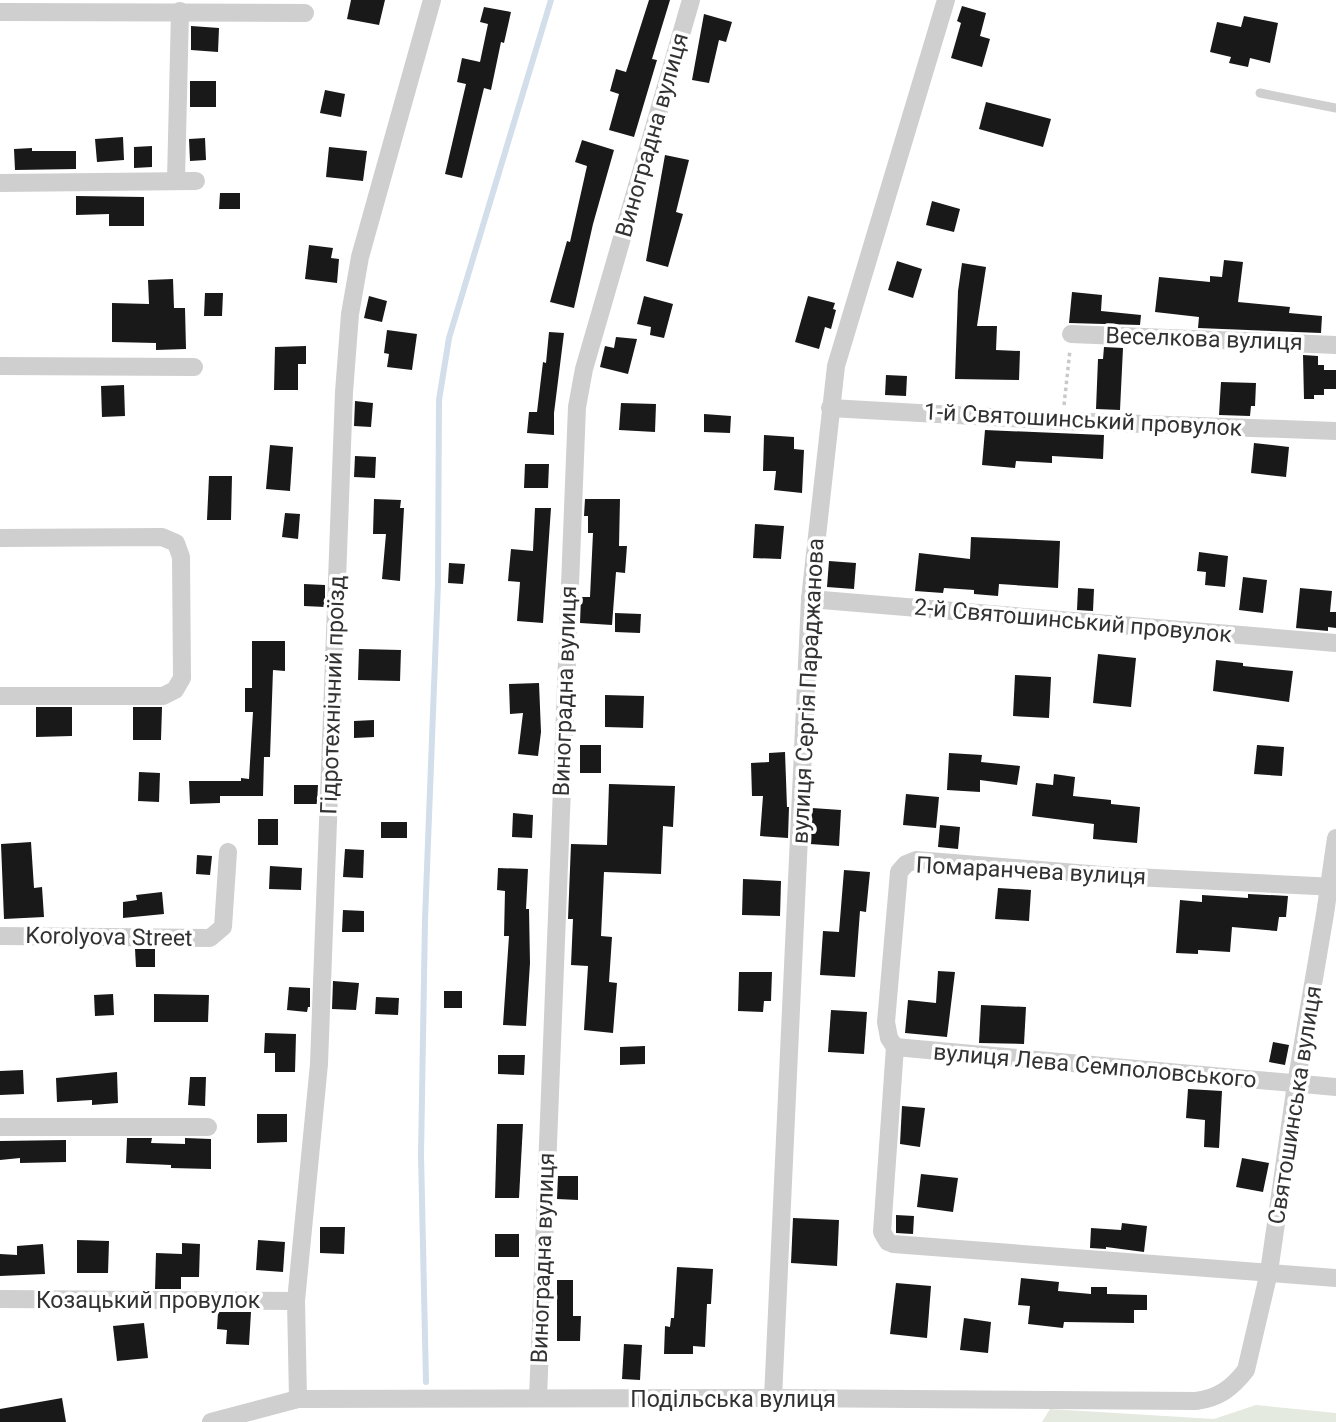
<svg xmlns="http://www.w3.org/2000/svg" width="1336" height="1422" font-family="Roboto,sans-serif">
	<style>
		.green { fill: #e4eadf }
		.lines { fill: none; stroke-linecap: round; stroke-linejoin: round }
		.stream { stroke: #d2deea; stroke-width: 6 }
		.building { fill: #191919 }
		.path { stroke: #c9c9c9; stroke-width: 3.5; stroke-dasharray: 3.5 3.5; stroke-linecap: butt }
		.lane { stroke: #cfcfcf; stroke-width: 9 }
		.street { stroke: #cfcfcf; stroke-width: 18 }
		.labels { text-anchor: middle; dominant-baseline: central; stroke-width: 7; stroke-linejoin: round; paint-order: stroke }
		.street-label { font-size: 23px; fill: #323232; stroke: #fff }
	</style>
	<rect width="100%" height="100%" fill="#fff"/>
	<path class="green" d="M1256,1405L1336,1413V1422H1042L1050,1409L1214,1419Z"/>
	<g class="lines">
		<path class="stream" d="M426,1382L421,1155L425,920L438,583L439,400L449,338L551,0"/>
	</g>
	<g class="building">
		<path d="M351,0H385L379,25L347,19Z"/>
		<path d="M649,0H670L652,59L657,60L634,137L609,130L619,94L610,91L616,69L626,72Z"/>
		<path d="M962,6L986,13L980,36L990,39L982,67L951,58L961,23L957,21Z"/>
		<path d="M484,7L511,12L504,43L501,42L491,90L484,88L462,178L445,174L466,84L457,82L462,58L480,62L488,24L480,22Z"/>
		<path d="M704,14L732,22L726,42L719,40L709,83L692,80Z"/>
		<path d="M1244,16L1278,23L1270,63L1250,58L1248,67L1229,63L1231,57L1210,52L1217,22L1241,27Z"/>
		<path d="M191,26L219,28L218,52L191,50Z"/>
		<rect x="190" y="81" width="26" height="26"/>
		<path d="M325,90L345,94L341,117L320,113Z"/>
		<path d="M986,102L1051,119L1043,147L979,129Z"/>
		<path d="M123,137L124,160L97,162L95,139Z"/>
		<path d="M205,138L206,160L190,161L189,139Z"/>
		<path d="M582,140L614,150L593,224L574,308L550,302L567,241L570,242L587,166L575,162Z"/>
		<path d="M152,146V167L134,168V147Z"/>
		<path d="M329,147L367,151L363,181L326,177Z"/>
		<path d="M32,148V151H76V169L15,170L14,149Z"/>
		<path d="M665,155L689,160L676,212L683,214L668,267L646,261Z"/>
		<path d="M220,193H240V209H219Z"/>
		<path d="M76,196L144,197V226H109V214L76,215Z"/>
		<path d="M932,201L960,209L954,232L926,225Z"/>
		<path d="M309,245L333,248L331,258L339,259L337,283L305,279Z"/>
		<path d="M1224,260L1243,262L1238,302L1290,307L1289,313L1322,316L1321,333L1198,328L1199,317L1155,312L1159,277L1210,282V276L1222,277Z"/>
		<path d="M897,261L922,269L913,298L888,290Z"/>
		<path d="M962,263L986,267L977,326H997L996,350L1020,351L1019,380L955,379L958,291Z"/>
		<path d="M173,279L174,308H185L186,349L156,350V343L112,342V303L149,304L148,280Z"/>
		<path d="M1072,292L1102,295L1101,311L1141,315L1140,325L1069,323Z"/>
		<path d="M205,293H223L222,316H204Z"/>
		<path d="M369,296L387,301L382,322L364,318Z"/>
		<path d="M644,296L673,304L664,338L650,335L651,327L637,324Z"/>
		<path d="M808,296L835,303L833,309L836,310L831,329L825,327L819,349L795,342Z"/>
		<path d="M387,330L417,334L412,370L387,367L389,354L384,353Z"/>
		<path d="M549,332L564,333L554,413V435L527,433L529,412H537L543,362L546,363Z"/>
		<path d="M616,337L637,339L628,374L600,367L605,346L614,348Z"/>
		<path d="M306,346V364H298V390H274L275,347Z"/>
		<path d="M1104,347L1123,348L1120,410L1096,409L1098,359H1103Z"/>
		<path d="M1303,355L1318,356V365H1324V370H1336V389H1324V395H1314V399H1304Z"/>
		<path d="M886,375L907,376L906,396L885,395Z"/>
		<path d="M1221,382L1256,383L1255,406H1251L1250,416L1219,415Z"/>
		<path d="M124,385L125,416L102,417L101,386Z"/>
		<path d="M355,401L373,403L371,427L354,426Z"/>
		<path d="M621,403L656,404L655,432L619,430Z"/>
		<path d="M704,414L731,416L730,433L704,432Z"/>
		<path d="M985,430L1104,435L1103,459L1052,456V463L1016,461L1015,468L982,465Z"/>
		<path d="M764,435L794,437V449L804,450L802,493L774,490L776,471H763Z"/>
		<path d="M1254,443L1289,447L1286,477L1251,473Z"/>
		<path d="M270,445L293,447L290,491L266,489Z"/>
		<path d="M355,456L376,457L375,478L354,477Z"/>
		<path d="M525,464H549L548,488H524Z"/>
		<path d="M209,476H232L231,520H207Z"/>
		<path d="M374,499L401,500L400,508H404L400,581L382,579L386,534H373Z"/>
		<path d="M585,499H620L619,546H627L625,573L616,572L612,625L580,623L581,597H590L593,533H588V516H584Z"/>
		<path d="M535,508H551L543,623L517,621L520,582L508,581L511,549L533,551Z"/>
		<path d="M285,513L300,514L298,539L282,537Z"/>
		<path d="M755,524L784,526L781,559L753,558Z"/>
		<path d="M971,537L1060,541L1058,588L999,584L998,596L974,594V590L944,588L943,593L915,591L919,553L970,559Z"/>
		<path d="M1199,552L1228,556L1225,587L1205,585L1206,572L1197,571Z"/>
		<path d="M829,561L856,563L854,589L827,587Z"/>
		<path d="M449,563L465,564L463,584L448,583Z"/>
		<path d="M1243,577L1267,580L1263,613L1239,610Z"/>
		<path d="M304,584L325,585V607L304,606Z"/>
		<path d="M1078,588L1094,589L1093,611L1077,610Z"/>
		<path d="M1300,588L1332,591L1330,612H1336V628L1328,627V631L1296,628Z"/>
		<path d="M615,613L641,614L640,633L615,632Z"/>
		<path d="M252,641H285V671L273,670L270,757H264L263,796H220V803L190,804L189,781H241V778L249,779L253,712H245V688H252Z"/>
		<path d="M359,649L401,650L400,681L358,680Z"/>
		<path d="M1098,654L1136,658L1131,707L1093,703Z"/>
		<path d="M1216,660L1243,663V666L1293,671L1289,702L1213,691Z"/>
		<path d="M1015,675L1051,677L1049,718L1013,716Z"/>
		<path d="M539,683L541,732L538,756L518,754L523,713L510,714L509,684Z"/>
		<path d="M605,695L644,696L643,728L605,727Z"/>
		<path d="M36,707H72V736L36,737Z"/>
		<path d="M133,707H162L161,740H133Z"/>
		<path d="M374,720V737L354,738V721Z"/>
		<rect x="580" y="745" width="21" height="28"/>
		<path d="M1257,745L1284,747L1282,776L1254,774Z"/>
		<path d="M785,752L787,807H789L788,838L760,836L763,796H752L751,763L769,762V753Z"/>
		<path d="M949,753L982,755L981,762L1020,766L1017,785L980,780V792L947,790Z"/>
		<path d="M139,772L160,773L159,802L138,801Z"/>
		<path d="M1054,774L1075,777L1073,796L1111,800V804L1140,807L1137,843L1093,839L1094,824L1032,816L1036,783L1053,785Z"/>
		<path d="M609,784L675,786L673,827L663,826L661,874L604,872L601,936L612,937L609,982L617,983L613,1033L584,1030L588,966L571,965L573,919H568L571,844L607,845Z"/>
		<path d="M294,785H318L317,804H294Z"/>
		<path d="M906,794L939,797L936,828L903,825Z"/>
		<path d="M812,808L841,810L839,846L810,844Z"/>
		<path d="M513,813L533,815L532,838L512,837Z"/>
		<rect x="258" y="819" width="20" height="26"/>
		<rect x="381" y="822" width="26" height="16"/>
		<path d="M940,825L960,827L958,849L938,847Z"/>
		<path d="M31,842L34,888L42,887L44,917L4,919L1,844Z"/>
		<path d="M345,849L364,850L363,878L343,877Z"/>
		<path d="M197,855L212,856L210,875L196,874Z"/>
		<path d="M270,866L302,868L301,890L269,889Z"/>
		<path d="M498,868L528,869L526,909H529L530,963L526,1026L503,1025L509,936H504L505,891L497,890Z"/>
		<path d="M844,870L870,872L866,912L860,911L855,977L820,975L823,931L839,932Z"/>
		<path d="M743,879L781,881L780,916L742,915Z"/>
		<path d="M998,888L1031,890L1029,921L995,919Z"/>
		<path d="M162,892L164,914L123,918V902L137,900L136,895Z"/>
		<path d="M1248,894L1288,896L1286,917H1279L1277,931L1232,927L1230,952L1198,950V954L1176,953L1180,900L1202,902V895L1248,898Z"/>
		<path d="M343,910L364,911V932H342Z"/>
		<path d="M135,949H155V967H136Z"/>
		<path d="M938,971L955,972L947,1037L905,1033L908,1000L936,1003Z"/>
		<path d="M739,972H772L771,1001H764L763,1012L738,1011Z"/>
		<path d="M333,981L359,983L356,1010L332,1009Z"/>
		<path d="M289,987L310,988V1007H308L307,1012L287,1010Z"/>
		<rect x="444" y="991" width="18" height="17"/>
		<path d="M113,994L114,1015L95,1016L94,995Z"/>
		<path d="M154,994L209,995L208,1022H154Z"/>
		<path d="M376,997L399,998L398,1015L375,1014Z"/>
		<path d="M981,1005L1026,1007L1024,1044L979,1043Z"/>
		<path d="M831,1010L867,1012L864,1054L828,1052Z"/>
		<path d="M265,1033L296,1034L295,1072H275V1053H264Z"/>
		<path d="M1273,1042L1289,1045L1285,1065L1269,1062Z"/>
		<path d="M645,1046V1064L620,1065V1047Z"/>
		<path d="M498,1055H525L524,1075L498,1074Z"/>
		<path d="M23,1070L24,1094L0,1095V1071Z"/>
		<path d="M117,1072L118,1103L92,1105V1100L57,1102L56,1078Z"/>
		<path d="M190,1077H206L205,1106L188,1105Z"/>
		<path d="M1188,1089L1222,1091L1219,1148L1204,1147L1205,1120L1186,1118Z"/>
		<path d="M902,1106L925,1108L920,1147L900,1144Z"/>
		<path d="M257,1114H287V1142L257,1143Z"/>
		<path d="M497,1124H523L519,1198H495Z"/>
		<path d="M127,1138H152L151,1143L185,1144V1138L211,1139V1169L171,1168V1165L126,1163Z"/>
		<path d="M66,1140V1162L20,1163V1158L0,1160V1141Z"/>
		<path d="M1242,1158L1269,1163L1263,1192L1236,1187Z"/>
		<path d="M921,1174L958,1178L953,1212L917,1207Z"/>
		<path d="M558,1176H578V1200L557,1199Z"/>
		<path d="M896,1215L914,1216L913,1234L896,1233Z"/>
		<path d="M793,1218L839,1220L837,1266L791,1263Z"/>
		<path d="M1122,1223L1147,1226L1144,1252L1106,1247V1249L1090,1248L1091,1228L1121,1230Z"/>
		<path d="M320,1227H345L344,1254L320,1253Z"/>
		<rect x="495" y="1234" width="24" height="23"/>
		<path d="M77,1240L109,1241L108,1273H77Z"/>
		<path d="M258,1240L285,1242L283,1272L256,1270Z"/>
		<path d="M182,1243L200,1244L199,1277H181V1289H155L156,1253L182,1254Z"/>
		<path d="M43,1244L45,1274L0,1276V1254L17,1255V1246Z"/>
		<path d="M677,1267L713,1269L711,1304H707L705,1347L693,1346V1354H664L665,1326L670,1327L671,1318H674Z"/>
		<path d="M1021,1278L1059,1282L1058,1291L1091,1294V1287H1107V1294L1147,1295V1310H1134V1323L1064,1322L1063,1328L1028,1324L1030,1306L1018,1305Z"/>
		<path d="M557,1280H573V1316H581L580,1341H557Z"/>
		<path d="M896,1283L931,1286L927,1338L890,1334Z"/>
		<path d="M218,1312H251L249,1345L226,1344L227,1330L217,1329Z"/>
		<path d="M964,1318L991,1322L988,1353L960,1350Z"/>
		<path d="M144,1323L148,1358L117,1361L113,1326Z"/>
		<path d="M624,1344L642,1345L640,1380L622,1379Z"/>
		<path d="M62,1398L66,1422H0V1409Z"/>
	</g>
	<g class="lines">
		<path class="path" d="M1064,405L1070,350"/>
		<path class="lane" d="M1260,93L1336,108"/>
		<g class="street">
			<path d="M0,12L305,13"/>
			<path d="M176,180L180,11"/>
			<path d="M0,183L196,181"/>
			<path d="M1071,334L1336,345"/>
			<path d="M0,366L194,367"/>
			<path d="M830,408L1063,421L1336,431"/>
			<path d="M0,538L162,537L176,543L181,557L182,678L175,690L163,696H0"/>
			<path d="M810,599L1336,643"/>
			<path d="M1336,887L1114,876L916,860L906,864L899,872L886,1022L889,1038L895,1047L882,1232L888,1242L893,1244L1336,1278"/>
			<path d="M0,936L210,938L223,927L228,852"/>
			<path d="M895,1047L1336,1087"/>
			<path d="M0,1127H208"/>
			<path d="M0,1299L296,1301"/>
			<path d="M538,1398L577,407L584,369L691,0"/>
			<path d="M773,1398L810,599L836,366L946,0"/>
			<path d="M298,1399L296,1301L319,1064L344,392L350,314L360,257L432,0"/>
			<path d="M211,1422L298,1399L773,1398L1196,1401C1219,1398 1232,1388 1246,1370L1269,1272L1296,1084L1325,914L1336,838"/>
		</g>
	</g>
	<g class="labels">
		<g class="street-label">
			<text transform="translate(652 135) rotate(-74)">Виноградна вулиця</text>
			<text transform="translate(1204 339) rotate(2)">Веселкова вулиця</text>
			<text transform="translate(1083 420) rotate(3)">1-й Святошинський провулок</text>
			<text transform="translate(1073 621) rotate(5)">2-й Святошинський провулок</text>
			<text transform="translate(565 691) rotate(-88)">Виноградна вулиця</text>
			<text transform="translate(808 691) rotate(-87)">вулиця Сергія Параджанова</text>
			<text transform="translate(333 695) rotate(-88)">Гідротехнічний проїзд</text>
			<text transform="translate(1031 871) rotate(3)">Помаранчева вулиця</text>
			<text transform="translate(109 937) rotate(1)">Korolyova Street</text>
			<text transform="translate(1095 1066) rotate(5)">вулиця Лева Семполовського</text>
			<text transform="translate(1295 1105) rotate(-81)">Святошинська вулиця</text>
			<text transform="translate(543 1258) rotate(-88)">Виноградна вулиця</text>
			<text x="148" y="1300">Козацький провулок</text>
			<text x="733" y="1399">Подільська вулиця</text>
		</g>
	</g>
</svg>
